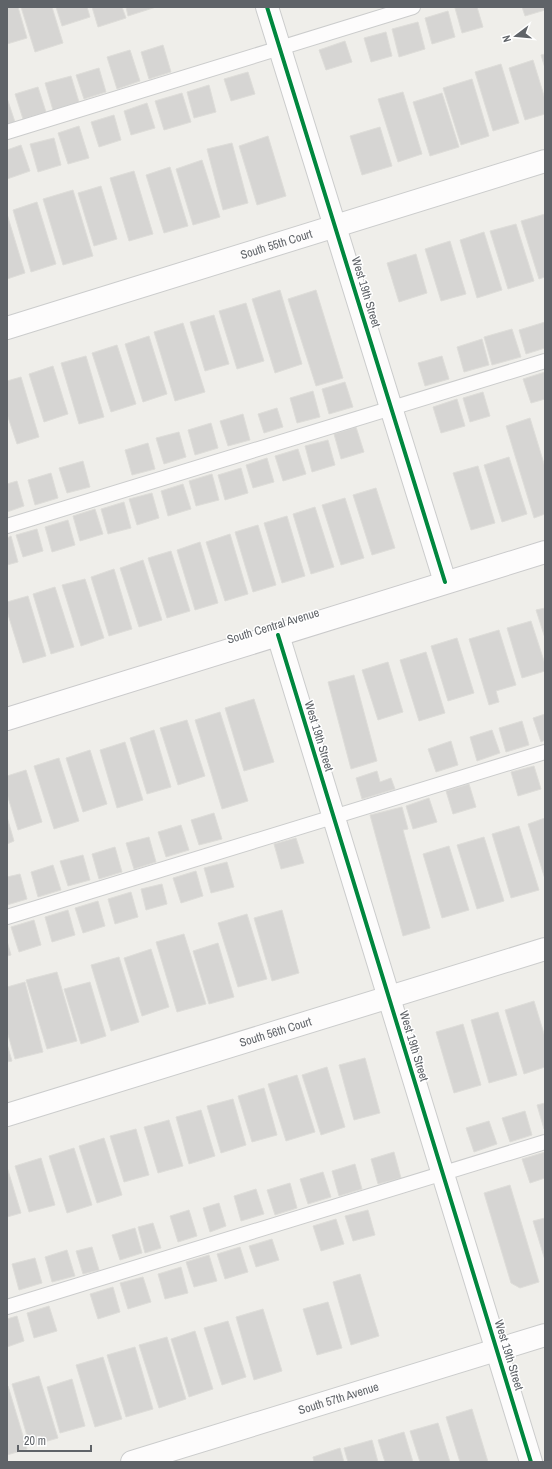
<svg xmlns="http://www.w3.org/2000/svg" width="552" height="1469" font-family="'Archivo Narrow',sans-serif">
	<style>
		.building { fill: #d6d5d3; stroke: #deddd9 }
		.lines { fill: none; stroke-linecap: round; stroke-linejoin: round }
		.lane-casing { stroke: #cbcccc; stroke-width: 16 }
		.street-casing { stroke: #cbcccc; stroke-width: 24 }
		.secondary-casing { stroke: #cacacb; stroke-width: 24 }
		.lane { stroke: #fdfcfc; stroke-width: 14 }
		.street { stroke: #fdfcfc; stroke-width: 22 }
		.secondary { stroke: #fdfcfc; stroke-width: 22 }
		.cycleway-casing { stroke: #fff; stroke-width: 6 }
		.cycleway { stroke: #00873e; stroke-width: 4 }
		.labels { text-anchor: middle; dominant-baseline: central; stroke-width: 3; stroke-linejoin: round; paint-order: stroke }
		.street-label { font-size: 12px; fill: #5f6368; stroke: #fff }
	</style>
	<rect width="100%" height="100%" fill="#efeeea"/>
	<g class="building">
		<path d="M7,7H18L27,38L7,44Z"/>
		<path d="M21,7H52L63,43L35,52Z"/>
		<path d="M56,7H87L90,17L62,26Z"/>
		<path d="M92,7H122L126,18L98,27Z"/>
		<path d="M126,7H156L128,16Z"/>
		<path d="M459,7H477L483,27L462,33L455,8Z"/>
		<path d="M522,7H545V10L525,16Z"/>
		<path d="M448,11L455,37L432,44L425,18Z"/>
		<path d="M418,22L425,49L399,57L392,29Z"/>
		<path d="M386,32L392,56L371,62L364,38Z"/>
		<path d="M345,41L352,62L326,70L319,50Z"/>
		<path d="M163,45L171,72L149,79L141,52Z"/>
		<path d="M130,50L140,81L117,89L107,57Z"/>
		<path d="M545,54V68L541,55Z"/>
		<path d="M533,60L545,99V114L525,120L509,68Z"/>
		<path d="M501,64L519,123L493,131L475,72Z"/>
		<path d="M99,68L106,92L84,99L76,75Z"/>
		<path d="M248,72L255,94L231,101L224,79Z"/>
		<path d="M71,76L79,102L53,110L45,83Z"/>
		<path d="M472,79L489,136L461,145L443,88Z"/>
		<path d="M209,85L216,112L194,118L187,92Z"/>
		<path d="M38,87L46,112L23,119L15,94Z"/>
		<path d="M403,92L422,154L398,162L378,99Z"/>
		<path d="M182,93L191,122L164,130L155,101Z"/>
		<path d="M442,93L459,147L430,156L413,102Z"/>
		<path d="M7,98L15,122L7,125Z"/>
		<path d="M147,103L155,128L131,135L124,111Z"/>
		<path d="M114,115L121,140L99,147L91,122Z"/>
		<path d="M79,126L89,158L68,164L58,133Z"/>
		<path d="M380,127L392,166L362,175L350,136Z"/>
		<path d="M268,136L286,196L257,205L239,146Z"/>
		<path d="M54,138L61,165L38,172L30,144Z"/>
		<path d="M232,143L248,203L223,210L207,149Z"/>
		<path d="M21,145L30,171L7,179V150Z"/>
		<path d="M202,160L220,217L193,225L176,169Z"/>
		<path d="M170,167L188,226L164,233L146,175Z"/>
		<path d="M134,171L153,234L129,241L110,178Z"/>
		<path d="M101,186L117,239L94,246L78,193Z"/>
		<path d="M73,190L93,256L63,265L43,199Z"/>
		<path d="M37,202L56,264L31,272L13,210Z"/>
		<path d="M7,214L25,273L7,279Z"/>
		<path d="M545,214V277L539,279L521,221Z"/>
		<path d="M516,224L534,281L508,289L490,231Z"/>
		<path d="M484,232L502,290L477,298L460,240Z"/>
		<path d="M450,241L466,294L441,301L425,249Z"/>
		<path d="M416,254L427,293L399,302L387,263Z"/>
		<path d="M280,290L302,364L275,373L252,299Z"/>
		<path d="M316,290L343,378L316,386L288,299Z"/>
		<path d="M246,303L264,361L237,369L219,311Z"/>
		<path d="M214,315L229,364L205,371L190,322Z"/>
		<path d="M545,322V348L526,354L519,330Z"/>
		<path d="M183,323L205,392L175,401L154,332Z"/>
		<path d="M512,329L521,357L492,365L484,337Z"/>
		<path d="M149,336L167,394L143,402L125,344Z"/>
		<path d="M482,339L489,365L464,372L457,347Z"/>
		<path d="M117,345L136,404L111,412L92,353Z"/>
		<path d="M86,356L104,417L79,424L61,363Z"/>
		<path d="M442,356L449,379L425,386L418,363Z"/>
		<path d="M53,366L68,414L44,422L29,374Z"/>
		<path d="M545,372V399L531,403L523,379Z"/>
		<path d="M21,377L39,437L17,444L7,414V381Z"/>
		<path d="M345,382L353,407L329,414L322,389Z"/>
		<path d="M313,391L320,417L297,423L290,398Z"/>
		<path d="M483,392L490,416L470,422L463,398Z"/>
		<path d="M457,399L465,426L441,433L433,407Z"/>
		<path d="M277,408L283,427L264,433L258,414Z"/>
		<path d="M243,414L250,440L228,446L220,421Z"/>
		<path d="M530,418L545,467V514L534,518L506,426Z"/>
		<path d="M211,423L218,448L195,455L188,430Z"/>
		<path d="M356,427L364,452L341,459L334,434Z"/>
		<path d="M179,432L186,457L164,464L156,438Z"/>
		<path d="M328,440L335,465L312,472L305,446Z"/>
		<path d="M148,443L155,469L132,475L125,450Z"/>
		<path d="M298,449L306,474L283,481L275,456Z"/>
		<path d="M509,457L527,514L502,522L484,465Z"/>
		<path d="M267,458L274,482L253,488L246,465Z"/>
		<path d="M83,461L90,487L67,493L59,468Z"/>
		<path d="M478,466L495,523L471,530L453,473Z"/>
		<path d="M241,468L248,493L225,500L218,475Z"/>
		<path d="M51,473L58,498L35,505L28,480Z"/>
		<path d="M212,474L219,500L196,506L189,481Z"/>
		<path d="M17,481L24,506L7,512V484Z"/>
		<path d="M183,484L191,509L168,516L161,491Z"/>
		<path d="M376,488L395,548L372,555L353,495Z"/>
		<path d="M152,493L159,518L137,525L129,499Z"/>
		<path d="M345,498L364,558L341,565L322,505Z"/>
		<path d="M124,502L131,528L108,534L101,509Z"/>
		<path d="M315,507L334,567L311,574L293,514Z"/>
		<path d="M95,509L103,534L80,541L73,516Z"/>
		<path d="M287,516L305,576L282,583L264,523Z"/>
		<path d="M68,520L75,545L52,552L45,527Z"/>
		<path d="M258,525L276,585L253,592L235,532Z"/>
		<path d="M37,529L43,551L23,557L16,535Z"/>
		<path d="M230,534L248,594L225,601L206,542Z"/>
		<path d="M11,536L18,562L7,565V538Z"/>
		<path d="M200,542L218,603L195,610L177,550Z"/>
		<path d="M171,551L190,611L167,618L148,558Z"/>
		<path d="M143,560L162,620L139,627L120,568Z"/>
		<path d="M114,569L132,629L109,636L91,577Z"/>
		<path d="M85,579L104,638L81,646L62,585Z"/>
		<path d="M55,587L74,647L51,654L33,594Z"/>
		<path d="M28,596L46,656L23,663L7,611V602Z"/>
		<path d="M545,608V638L536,610Z"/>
		<path d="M531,621L545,664V671L522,678L507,628Z"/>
		<path d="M499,630L516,685L496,691L499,702L489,705L469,639Z"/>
		<path d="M457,638L474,693L448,701L431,646Z"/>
		<path d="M426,652L445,713L419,721L400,660Z"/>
		<path d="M388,662L403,712L378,720L362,670Z"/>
		<path d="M354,675L377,761L351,769L328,682Z"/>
		<path d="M254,699L274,762L244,771L225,708Z"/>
		<path d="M220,712L248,801L222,809L195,720Z"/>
		<path d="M545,714V740L541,742L533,718Z"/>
		<path d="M187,720L205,776L178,785L160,728Z"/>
		<path d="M522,721L529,745L506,752L499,728Z"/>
		<path d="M154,730L171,787L147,794L130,738Z"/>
		<path d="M492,730L500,753L477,761L470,737Z"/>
		<path d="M451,741L458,765L436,772L428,749Z"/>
		<path d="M125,742L143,800L117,808L100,750Z"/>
		<path d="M90,750L107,804L83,812L66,758Z"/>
		<path d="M59,758L79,821L54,829L34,766Z"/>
		<path d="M534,766L541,789L518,796L511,772Z"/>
		<path d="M26,770L42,822L18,830L7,794V776Z"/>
		<path d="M377,771L380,782L391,778L395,789L362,799L356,778Z"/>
		<path d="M469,784L476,807L453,814L446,791Z"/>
		<path d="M429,798L437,822L413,829L406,806Z"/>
		<path d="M402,807L408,829L403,830L430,928L403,936L370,815Z"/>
		<path d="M214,813L222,839L199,845L191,820Z"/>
		<path d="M7,817L14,841L7,844Z"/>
		<path d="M545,818V879L528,824Z"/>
		<path d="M181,825L189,850L166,857L158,832Z"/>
		<path d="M519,826L539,890L511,898L492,834Z"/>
		<path d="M149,837L156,862L134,869L126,843Z"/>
		<path d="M484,837L504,901L477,909L457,845Z"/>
		<path d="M296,838L304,863L281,869L274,844Z"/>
		<path d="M449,846L469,910L442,918L423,854Z"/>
		<path d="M115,847L122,872L99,879L92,854Z"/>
		<path d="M83,855L90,880L68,886L60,861Z"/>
		<path d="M227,862L234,887L211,893L204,868Z"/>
		<path d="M53,865L61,890L38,897L31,872Z"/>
		<path d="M196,871L203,896L181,903L173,878Z"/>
		<path d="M20,874L27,899L7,905V877Z"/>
		<path d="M162,884L167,904L146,910L141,889Z"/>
		<path d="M131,892L138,917L115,924L108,899Z"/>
		<path d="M98,901L105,926L83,933L75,908Z"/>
		<path d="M68,910L75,935L52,942L45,917Z"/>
		<path d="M282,910L299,973L272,981L254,918Z"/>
		<path d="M247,914L267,979L238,987L218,923Z"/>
		<path d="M34,920L41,945L19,952L11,927Z"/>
		<path d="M184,934L206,1004L177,1012L156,942Z"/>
		<path d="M7,941L11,955L7,956Z"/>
		<path d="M218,943L234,997L209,1004L193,951Z"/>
		<path d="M151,949L169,1007L142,1016L124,958Z"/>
		<path d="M119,957L139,1022L111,1031L91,965Z"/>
		<path d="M57,972L77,1041L47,1049L26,980Z"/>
		<path d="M25,982L43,1052L15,1059L7,1031V987Z"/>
		<path d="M90,982L106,1036L81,1044L64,989Z"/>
		<path d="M534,1001L545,1037V1067L524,1074L505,1010Z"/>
		<path d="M498,1012L517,1075L489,1083L471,1020Z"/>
		<path d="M463,1024L481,1085L454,1093L436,1032Z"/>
		<path d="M7,1044L12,1061L7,1062Z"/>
		<path d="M365,1058L380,1113L354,1120L339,1065Z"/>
		<path d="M327,1067L345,1127L321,1135L302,1075Z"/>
		<path d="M297,1075L315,1132L286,1141L268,1084Z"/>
		<path d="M264,1088L277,1135L252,1142L238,1096Z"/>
		<path d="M233,1099L246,1145L221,1153L207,1106Z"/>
		<path d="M545,1103V1129H544L537,1105Z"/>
		<path d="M201,1110L215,1156L189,1164L176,1117Z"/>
		<path d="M525,1111L532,1135L510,1142L502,1118Z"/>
		<path d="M169,1120L183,1166L158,1173L144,1127Z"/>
		<path d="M489,1121L497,1144L474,1152L466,1128Z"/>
		<path d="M136,1129L149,1175L124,1182L110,1136Z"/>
		<path d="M104,1138L122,1195L97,1203L79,1146Z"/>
		<path d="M74,1148L92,1205L67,1213L49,1156Z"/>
		<path d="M394,1152L401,1178L378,1184L371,1159Z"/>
		<path d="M545,1152V1178L530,1183L522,1159Z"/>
		<path d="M41,1158L55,1205L29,1212L15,1166Z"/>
		<path d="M355,1164L362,1189L339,1196L332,1171Z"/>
		<path d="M7,1167L21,1213L7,1217Z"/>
		<path d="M323,1172L331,1197L308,1204L300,1179Z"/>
		<path d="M290,1183L297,1208L275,1215L267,1190Z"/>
		<path d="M510,1185L539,1282L520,1288L511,1283L484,1193Z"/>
		<path d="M256,1189L264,1214L241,1221L234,1196Z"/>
		<path d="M219,1203L226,1226L210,1232L203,1208Z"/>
		<path d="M189,1210L197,1236L178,1242L170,1216Z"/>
		<path d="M368,1210L375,1235L353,1241L345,1216Z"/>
		<path d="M545,1218V1260L533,1221Z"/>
		<path d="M336,1219L344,1244L321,1251L313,1226Z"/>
		<path d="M153,1223L161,1248L145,1253L138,1227Z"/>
		<path d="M135,1228L142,1253L120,1260L112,1235Z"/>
		<path d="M272,1239L279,1260L256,1267L249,1246Z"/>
		<path d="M92,1247L99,1270L83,1274L76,1251Z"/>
		<path d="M240,1247L248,1272L225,1279L217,1254Z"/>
		<path d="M67,1250L75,1276L52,1282L45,1257Z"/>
		<path d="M209,1255L217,1281L194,1287L186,1262Z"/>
		<path d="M35,1258L42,1283L19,1290L12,1264Z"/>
		<path d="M181,1267L188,1293L165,1299L158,1274Z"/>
		<path d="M360,1274L379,1336L351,1345L333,1282Z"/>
		<path d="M143,1277L151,1302L128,1309L120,1283Z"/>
		<path d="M113,1287L120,1312L98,1319L90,1294Z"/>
		<path d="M328,1302L342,1348L317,1355L303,1309Z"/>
		<path d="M49,1306L57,1331L34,1338L27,1313Z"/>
		<path d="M263,1309L282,1371L254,1380L236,1317Z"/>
		<path d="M17,1316L24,1341L7,1347V1319Z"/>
		<path d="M228,1321L246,1377L222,1385L204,1328Z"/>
		<path d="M195,1331L213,1389L189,1397L171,1339Z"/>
		<path d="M167,1337L186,1399L159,1408L139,1345Z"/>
		<path d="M135,1347L153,1409L126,1417L107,1355Z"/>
		<path d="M103,1357L122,1419L95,1427L76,1365Z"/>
		<path d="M39,1376L58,1438L30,1446L12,1384Z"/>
		<path d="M72,1379L85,1426L60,1433L47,1387Z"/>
		<path d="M8,1386L27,1449L7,1455V1387Z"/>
		<path d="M472,1409L488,1462H460L446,1417Z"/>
		<path d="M438,1423L450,1462H420L410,1431Z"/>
		<path d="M404,1432L413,1462H385L378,1440Z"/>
		<path d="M372,1440L378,1462H348L344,1448Z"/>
		<path d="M340,1448L344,1462H314L313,1457Z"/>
	</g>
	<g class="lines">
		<g class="lane-casing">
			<g id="lane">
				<path d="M7,132L413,7"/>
				<path d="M7,526L545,361"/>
				<path d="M7,917L545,752"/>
				<path d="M7,1307L545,1142"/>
			</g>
		</g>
		<g class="street-casing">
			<g id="street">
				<path d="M267,7L445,582"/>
				<path id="s1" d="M7,328L545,161"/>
				<path d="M278,635L531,1462"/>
				<path id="s2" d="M7,1115L545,949"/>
				<path id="s3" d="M132,1462L545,1335"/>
			</g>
		</g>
		<g class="secondary-casing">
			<path id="secondary" d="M7,719L545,552"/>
		</g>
		<use href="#lane" class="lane"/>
		<use href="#street" class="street"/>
		<use href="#secondary" class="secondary"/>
		<g class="cycleway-casing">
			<g id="cycleway">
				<path d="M267,7L445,582"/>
				<path d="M278,635L531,1462"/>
			</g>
		</g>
		<use href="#cycleway" class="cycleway"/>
	</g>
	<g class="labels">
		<g class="street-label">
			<text stroke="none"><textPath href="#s1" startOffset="282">South 55th Court</textPath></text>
			<text transform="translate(366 292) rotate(73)">West 19th Street</text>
			<text transform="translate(273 626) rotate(-17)">South Central Avenue</text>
			<text transform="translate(319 736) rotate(73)">West 19th Street</text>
			<text stroke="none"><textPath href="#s2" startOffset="281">South 56th Court</textPath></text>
			<text transform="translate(414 1046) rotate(73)">West 19th Street</text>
			<text transform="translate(509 1355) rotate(73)">West 19th Street</text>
			<text stroke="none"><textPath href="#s3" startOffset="216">South 57th Avenue</textPath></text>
		</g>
	</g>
	<rect width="552" height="1469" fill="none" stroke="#5f6368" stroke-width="16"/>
	<g transform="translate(516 36) rotate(254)" stroke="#ffffff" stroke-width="3" paint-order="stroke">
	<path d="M0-3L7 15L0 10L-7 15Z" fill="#5f6368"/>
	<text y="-6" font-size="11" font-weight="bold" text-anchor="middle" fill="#5f6368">N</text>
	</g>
	<path d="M18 1445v6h73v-6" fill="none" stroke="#5f6368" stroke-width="2"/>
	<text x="24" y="1445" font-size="12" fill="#5f6368" stroke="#ffffff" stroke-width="3" paint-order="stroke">20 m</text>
</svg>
